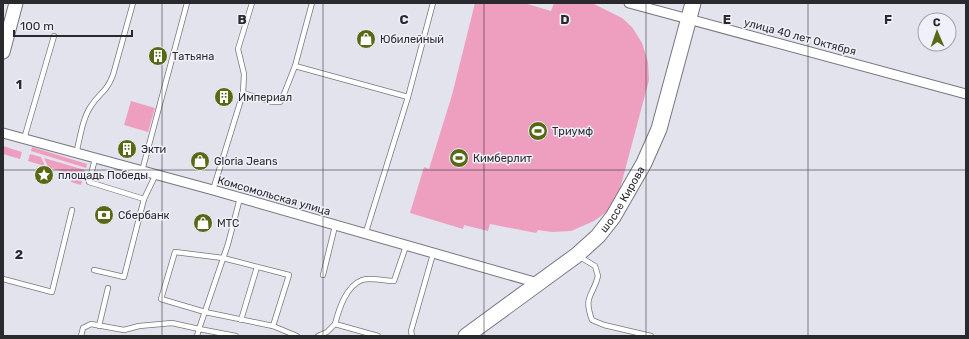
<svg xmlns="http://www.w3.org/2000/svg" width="969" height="339" font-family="Rubik,sans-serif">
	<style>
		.green { fill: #ee9fc0 }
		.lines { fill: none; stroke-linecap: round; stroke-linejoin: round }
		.lane-casing { stroke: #777780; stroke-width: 6 }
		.street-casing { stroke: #777780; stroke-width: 11 }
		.secondary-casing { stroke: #777780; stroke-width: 15 }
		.primary-casing { stroke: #777780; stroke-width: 17 }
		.lane { stroke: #fff; stroke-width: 4.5 }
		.street { stroke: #fff; stroke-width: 9 }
		.secondary { stroke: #fff; stroke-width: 13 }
		.primary { stroke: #fff; stroke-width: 15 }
		.grid { fill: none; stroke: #2a2a2e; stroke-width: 1; stroke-opacity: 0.55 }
		.labels { text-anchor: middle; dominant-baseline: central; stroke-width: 3; stroke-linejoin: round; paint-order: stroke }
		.street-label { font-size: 11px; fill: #2a2a2e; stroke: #f0f0fa }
		.poi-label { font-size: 11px; fill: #2a2a2e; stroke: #f0f0fa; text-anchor: start }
		.grid-label { font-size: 13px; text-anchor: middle; font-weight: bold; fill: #2a2a2e; stroke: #f0f0fa; stroke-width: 3; stroke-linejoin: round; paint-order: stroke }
	</style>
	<rect width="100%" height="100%" fill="#e3e3ed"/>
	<g class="green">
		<path d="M475,3H524L551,11L554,3H592L622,18L632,27L642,43L648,62L649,80L620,189L608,211L594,221L571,231L552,232L538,230L536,233L490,224L488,231L464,225L463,229L410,213L424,167L429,169L452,95Z"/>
		<path d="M131,101L155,108L148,132L124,125Z"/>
		<path d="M3,146L22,152L20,159L3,154Z"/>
		<path d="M32,147L87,164L86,168L31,151Z"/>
		<path d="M30,154L41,157L45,166L28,161Z"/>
		<path d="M44,158L85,170L81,185L71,182L73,175L48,167Z"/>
	</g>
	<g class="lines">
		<g class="lane-casing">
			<g id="lane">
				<path d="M295,66L408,97"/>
				<path d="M243,93L244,74L238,49L252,3"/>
				<path d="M24,139L54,36"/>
				<path d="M76,154C80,139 82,119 91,106C100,92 106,93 113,75L133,3"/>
				<path d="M95,159L89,182L144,199L155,176"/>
				<path d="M142,171L187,3"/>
				<path d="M213,190L243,93L272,102H280L282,99L295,66L312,3"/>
				<path d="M365,235L408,97L433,3"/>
				<path d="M175,252L223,258L289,275L273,326L205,312L161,299Z"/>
				<path d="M580,257L595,266L598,276C593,297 583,295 592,320L604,325L651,336"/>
				<path d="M94,270L124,277L144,199"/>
				<path d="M323,275L335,226"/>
				<path d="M3,279L52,292L72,210"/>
				<path d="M241,320L257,267"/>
				<path d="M99,326L108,288"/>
				<path d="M273,326L297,336"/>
				<path d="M81,336L83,328L91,324L124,330L139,326L172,323L199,329L228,244L240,198"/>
				<path d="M197,336L199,329L236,336"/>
				<path d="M318,336L327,332L335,324"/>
				<path d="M378,336L335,324C339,309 346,286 362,280C370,277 385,281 394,281L406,246"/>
				<path d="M412,336L411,331L433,254"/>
			</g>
		</g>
		<g class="street-casing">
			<g id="street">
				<path d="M629,3L966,94"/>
				<path d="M3,133L213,190L538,283"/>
			</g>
		</g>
		<g class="secondary-casing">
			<path id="secondary" d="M3,52L16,3"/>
		</g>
		<g class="primary-casing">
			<g id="primary">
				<path id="s1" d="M466,336L577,255L598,236L613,217L644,163L659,129L693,3"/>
			</g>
		</g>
		<use href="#lane" class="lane"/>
		<use href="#street" class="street"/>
		<use href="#secondary" class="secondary"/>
		<use href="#primary" class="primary"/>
	</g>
	<path class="grid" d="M162,3V336M323,3V336M484,3V336M646,3V336M808,3V336M3,170H966"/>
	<defs>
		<g id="shop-disc" transform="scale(1)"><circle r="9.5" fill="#576914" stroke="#f0f0fa"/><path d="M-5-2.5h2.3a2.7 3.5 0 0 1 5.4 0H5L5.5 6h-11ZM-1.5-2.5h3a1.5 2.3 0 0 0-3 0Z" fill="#fff"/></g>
		<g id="building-disc" transform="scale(1)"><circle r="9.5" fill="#576914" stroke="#f0f0fa"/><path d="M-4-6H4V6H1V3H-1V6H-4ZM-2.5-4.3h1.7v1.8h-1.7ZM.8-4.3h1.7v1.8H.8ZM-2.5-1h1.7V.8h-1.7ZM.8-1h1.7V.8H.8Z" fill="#fff"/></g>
		<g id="stadium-disc" transform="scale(1)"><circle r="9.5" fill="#576914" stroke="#f0f0fa"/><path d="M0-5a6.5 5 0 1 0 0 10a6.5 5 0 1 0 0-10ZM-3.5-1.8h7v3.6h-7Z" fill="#fff"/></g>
		<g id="sight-disc" transform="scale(1)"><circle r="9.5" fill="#576914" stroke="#f0f0fa"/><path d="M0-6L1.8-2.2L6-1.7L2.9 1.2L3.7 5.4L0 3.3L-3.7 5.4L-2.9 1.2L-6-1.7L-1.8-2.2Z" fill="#fff"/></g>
		<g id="bank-disc" transform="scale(1)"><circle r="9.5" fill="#576914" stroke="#f0f0fa"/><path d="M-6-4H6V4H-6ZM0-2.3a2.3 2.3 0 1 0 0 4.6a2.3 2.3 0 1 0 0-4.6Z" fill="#fff"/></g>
	</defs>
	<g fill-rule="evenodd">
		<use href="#shop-disc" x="366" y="39"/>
		<use href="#building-disc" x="158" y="56"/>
		<use href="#building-disc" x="224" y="97"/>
		<use href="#stadium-disc" x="538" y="131"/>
		<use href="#building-disc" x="127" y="149"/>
		<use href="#stadium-disc" x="459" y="158"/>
		<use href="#shop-disc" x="200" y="161"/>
		<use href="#sight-disc" x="44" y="175"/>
		<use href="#bank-disc" x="104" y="215"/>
		<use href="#shop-disc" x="203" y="223"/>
	</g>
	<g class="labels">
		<g class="street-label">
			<text transform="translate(800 37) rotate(15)">улица 40 лет Октября</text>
			<text transform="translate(274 196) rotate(16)">Комсомольская улица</text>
			<text stroke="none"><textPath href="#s1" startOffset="210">шоссе Кирова</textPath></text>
		</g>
		<g class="poi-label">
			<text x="380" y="39">Юбилейный</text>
			<text x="172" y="56">Татьяна</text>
			<text x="238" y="97">Империал</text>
			<text x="552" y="131">Триумф</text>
			<text x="141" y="149">Экти</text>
			<text x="473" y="158">Кимберлит</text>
			<text x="214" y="161">Gloria Jeans</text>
			<text x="58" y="175">площадь Победы</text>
			<text x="118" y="215">Сбербанк</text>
			<text x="217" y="223">МТС</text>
		</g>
	</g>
	<g class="grid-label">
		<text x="242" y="24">B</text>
		<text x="404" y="24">C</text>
		<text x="565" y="24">D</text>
		<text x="727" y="24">E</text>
		<text x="888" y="24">F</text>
		<text x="19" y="89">1</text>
		<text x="19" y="259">2</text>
	</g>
	<rect width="969" height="339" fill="none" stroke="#2a2a2e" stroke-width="8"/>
	<g transform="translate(937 32) rotate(358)"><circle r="19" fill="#f0f0fa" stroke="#a1a1a8"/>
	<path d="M0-3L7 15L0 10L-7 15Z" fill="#576914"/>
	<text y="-6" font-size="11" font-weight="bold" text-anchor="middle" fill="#2a2a2e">С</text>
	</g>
	<path d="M14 30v6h118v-6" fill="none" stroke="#2a2a2e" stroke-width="2"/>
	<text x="20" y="30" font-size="12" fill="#2a2a2e" stroke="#f0f0fa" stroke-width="3" paint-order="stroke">100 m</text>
</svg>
